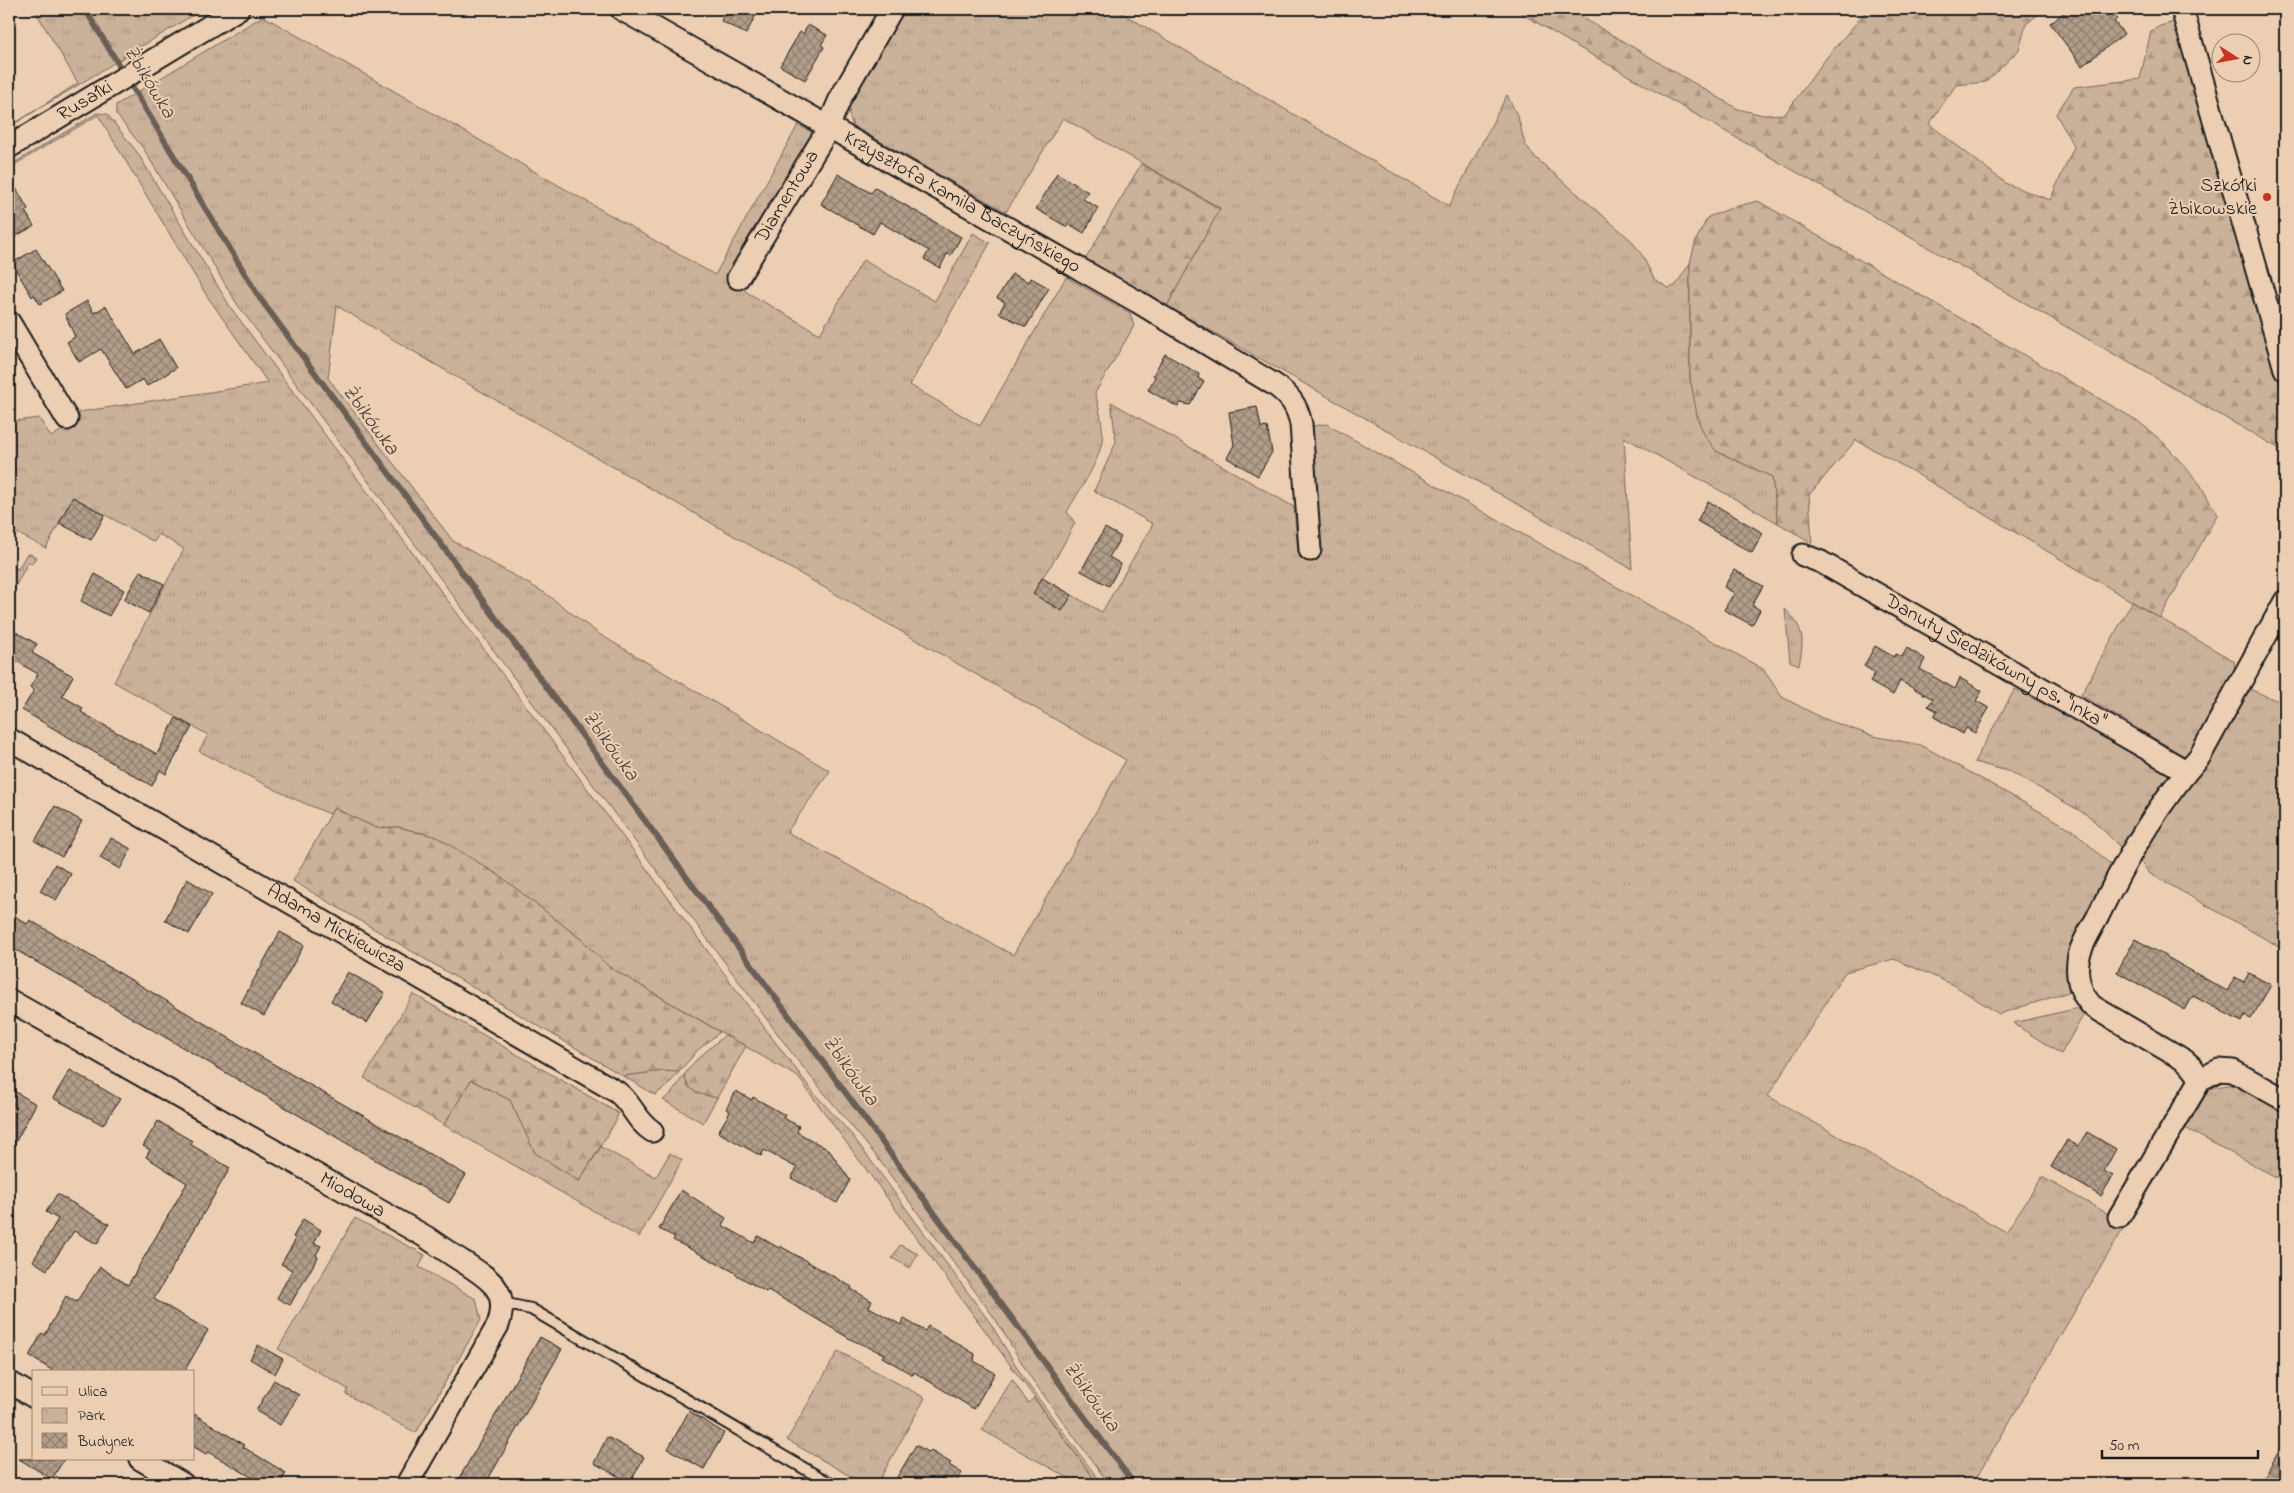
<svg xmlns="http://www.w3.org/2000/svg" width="2294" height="1493" font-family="'Indie Flower',sans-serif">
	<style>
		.grass { fill: url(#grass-tufts); stroke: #73665b; fill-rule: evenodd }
		.forest { fill: url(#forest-firs); stroke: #73665b }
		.park { fill: url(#park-crowns); stroke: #73665b }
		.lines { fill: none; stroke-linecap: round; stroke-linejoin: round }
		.stream { stroke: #695e54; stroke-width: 6 }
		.building { fill: url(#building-cross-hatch); stroke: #1c1c1c }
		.service-casing { stroke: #1c1c1c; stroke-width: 14 }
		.minor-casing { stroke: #1c1c1c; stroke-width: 25 }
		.service { stroke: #eccfb3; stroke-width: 10 }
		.minor { stroke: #eccfb3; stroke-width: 21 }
		.poi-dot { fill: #c8321e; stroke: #eccfb3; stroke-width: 2 }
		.labels { text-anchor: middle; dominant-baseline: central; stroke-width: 4; stroke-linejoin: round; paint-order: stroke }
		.street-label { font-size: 20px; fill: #1c1c1c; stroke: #eccfb3 }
		.poi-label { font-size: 20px; fill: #1c1c1c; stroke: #eccfb3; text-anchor: end }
		.water-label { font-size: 21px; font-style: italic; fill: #49423d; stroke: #eccfb3 }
	</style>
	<defs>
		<pattern id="grass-tufts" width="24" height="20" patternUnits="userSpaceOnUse" patternTransform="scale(1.25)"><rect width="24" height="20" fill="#cab19a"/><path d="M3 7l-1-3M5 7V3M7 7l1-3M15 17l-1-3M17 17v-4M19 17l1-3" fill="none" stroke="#ad9884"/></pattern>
		<pattern id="forest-firs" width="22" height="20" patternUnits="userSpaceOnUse" patternTransform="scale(1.25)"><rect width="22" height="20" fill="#cab19a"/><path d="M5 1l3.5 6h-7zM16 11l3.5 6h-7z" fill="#ad9884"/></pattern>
		<pattern id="park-crowns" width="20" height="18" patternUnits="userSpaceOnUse" patternTransform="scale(1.25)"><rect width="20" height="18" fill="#cab19a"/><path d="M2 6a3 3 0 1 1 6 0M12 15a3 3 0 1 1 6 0" fill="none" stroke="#ad9884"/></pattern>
		<pattern id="building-cross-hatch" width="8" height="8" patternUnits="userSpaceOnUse" patternTransform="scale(1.25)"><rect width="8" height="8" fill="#b29d89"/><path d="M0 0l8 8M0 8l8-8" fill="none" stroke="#907f6f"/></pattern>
	</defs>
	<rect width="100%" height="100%" fill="#eccfb3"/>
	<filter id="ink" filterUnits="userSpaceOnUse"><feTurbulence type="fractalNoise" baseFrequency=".02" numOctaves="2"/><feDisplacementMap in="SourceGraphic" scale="10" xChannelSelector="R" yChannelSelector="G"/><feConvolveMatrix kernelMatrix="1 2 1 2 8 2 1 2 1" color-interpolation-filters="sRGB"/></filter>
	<g filter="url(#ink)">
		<g class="grass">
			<path d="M34,9H203L9,127L78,83Z"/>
			<path d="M902,9H1115L1449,206L1507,95L1518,117L1525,144L1536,158L1631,240L1642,255L1654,279L1668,288L1675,286L1690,263V378L1716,451L1772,477L1778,523L1624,437L1632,569L1167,306L1220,208L1063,118L1006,212L853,126L849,115L850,99Z"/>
			<path d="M263,16L715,275L798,125L813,133L741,286L748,293L820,334L863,260L935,301L973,233L990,243L910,385L980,426L1066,277L1130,313L1134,326L1095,393C1099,408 1104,426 1102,442C1097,467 1079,490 1067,512L1075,523L1056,558L1042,578L1102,612L1153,524L1094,491L1116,442L1111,402L1294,507L1298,551H1316L1308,427L1326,424L1763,669L1782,697L1822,718L1873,736L1921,745L2073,830L2112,866L2074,937L2068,962L2069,992L1999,1014L1954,985L1894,959L1845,972L1768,1096L2006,1232L2042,1177L2126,1224L1973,1484H1109L1031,1378L996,1320L877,1157L797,1060L237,304L143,148L116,114V105ZM337,306L475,388L1126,760L1013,955L787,832L830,771L599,634L545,593L453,541L328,378Z"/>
			<path d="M97,113L107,114L137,152L231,308L758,1019L814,1093L852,1135L991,1324L1024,1379L1102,1484H1098L798,1077L609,967L582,940L500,876L437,837L398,827L376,828L334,808L330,814L292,798L199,751L208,735L114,682L184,549L159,534L154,542L73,497L46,548L9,529V422L39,418L51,437L79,419V412L268,383L207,296L98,115L9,168V166Z"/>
			<path d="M30,554L36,557L32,564L28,562L9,599V564L18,569L26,555Z"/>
			<path d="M2132,602L2234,661L2235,674L2189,759L2081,695Z"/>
			<path d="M1785,609C1805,629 1804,639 1799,665L1790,661Z"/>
			<path d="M2247,688L2285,704V950L2149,873L2138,858Z"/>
			<path d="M2015,689L2177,774L2122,849L2089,816L2011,772L1974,762Z"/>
			<path d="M2079,1008L2084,1014L2061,1054L2013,1023Z"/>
			<path d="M663,1071L679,1072L668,1085L655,1095L623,1076Z"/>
			<path d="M684,1075L688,1087L717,1098L703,1123L663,1100L671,1094Z"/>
			<path d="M471,1080L510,1100L535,1153L579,1181L601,1147L656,1177L670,1153L682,1160L639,1237L444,1125Z"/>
			<path d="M2238,1084L2285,1110V1182L2183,1127L2206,1091L2214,1087Z"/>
			<path d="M355,1218L425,1255L419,1267L476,1299L481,1320L416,1433L346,1394L348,1389L278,1349Z"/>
			<path d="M838,1351L925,1398L877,1484H864L787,1440Z"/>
		</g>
		<g class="forest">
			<path d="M1514,9H1568L1738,109L1763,115L1785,114L1827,57L1868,9H2045L2026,24L2019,50L1986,82L1956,85L1929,124L2007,184L2050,200L2074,147L2056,114L2074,87L2140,79L2151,31L2160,26L2174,22L2285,402V452L1571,43Z"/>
			<path d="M1141,164L1220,209L1167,306L1085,260Z"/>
			<path d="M1758,201L2138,421L2164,443L2200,484L2217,515L2160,618L1910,470L1856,440L1809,495L1812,543L1778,523L1772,477L1716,451L1705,436L1698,420L1690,378V263L1696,240L1708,217L1734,207Z"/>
			<path d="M334,808L376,828L398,827L437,837L500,876L582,940L609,967L720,1032L698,1050L679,1072L663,1071L623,1076L293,881Z"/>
			<path d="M413,994L618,1113L616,1121L579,1181L535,1153L510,1100L471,1080L444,1125L364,1078Z"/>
			<path d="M725,1035L746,1046L717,1098C698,1093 691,1095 684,1075L696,1060Z"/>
		</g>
		<g class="park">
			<path d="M900,1245L918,1254L910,1268L892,1258Z"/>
			<path d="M1012,1379L1028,1403L1034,1398L1098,1484H1079L982,1430Z"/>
		</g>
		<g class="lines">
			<path class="stream" d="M85,9L259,297L1134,1484"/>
		</g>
		<g class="building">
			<path d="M727,9H759L746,34L721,21Z"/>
			<path d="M2069,9H2109L2117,19L2114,21L2124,34L2082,66L2050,23Z"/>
			<path d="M808,25L827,35L821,45L824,47L805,80L780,66L800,32L803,34Z"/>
			<path d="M1057,173L1088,192L1083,199L1098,208L1084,233L1069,224L1067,227L1036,209Z"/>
			<path d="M838,174L871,193L875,188L961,237L951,255L947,254L940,268L924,259L929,251L880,222L873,234L821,204Z"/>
			<path d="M9,176L28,209L25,211L34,226L14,237L9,228Z"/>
			<path d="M36,249L62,291L40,304L34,295L32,297L12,263Z"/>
			<path d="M1012,274L1029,282L1031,278L1049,288L1026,327L999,313L1005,302L997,298Z"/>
			<path d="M87,301L94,313L106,306L135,354L159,339L176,368L147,386L143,379L126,389L101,349L79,362L67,342L75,337L65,314Z"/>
			<path d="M1165,354L1199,374L1198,378L1204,382L1190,405L1180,403L1178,407L1148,390L1155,377L1153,375Z"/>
			<path d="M1257,407L1261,428L1267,427L1272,452L1258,476L1227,458L1234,445L1229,412Z"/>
			<path d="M73,497L105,515L91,540L59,523Z"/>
			<path d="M1708,501L1763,533L1752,553L1697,521Z"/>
			<path d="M1105,528L1121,537L1109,557L1121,564L1109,586L1081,571Z"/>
			<path d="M1734,570L1763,586L1752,605L1760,610L1752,625L1724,610L1734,593L1724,587Z"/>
			<path d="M140,571L164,584L149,613L124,600Z"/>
			<path d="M95,574L124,590L109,616L81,601Z"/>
			<path d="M1042,578L1072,595L1062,611L1033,594Z"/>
			<path d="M9,628L37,644L32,653L73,676L62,696L83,708L81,712L118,733L157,754L176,718L192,727L166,774L160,770L152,786L22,710L34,690L30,687L38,674L9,657Z"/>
			<path d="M1875,646L1894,657L1895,654L1902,657L1907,648L1925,659L1920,669L1955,689L1960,678L1982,691L1976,701L1989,708L1975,733L1966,728L1963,734L1934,717L1937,711L1928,706L1933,699L1900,681L1893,695L1870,682L1875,673L1864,666Z"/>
			<path d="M55,806L82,821L62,857L35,841Z"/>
			<path d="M111,838L131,849L120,869L100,858Z"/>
			<path d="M55,864L71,874L56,900L40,891Z"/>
			<path d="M187,879L212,894L189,934L165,920Z"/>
			<path d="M9,912L27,924L30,920L256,1054L466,1175L449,1203L9,946Z"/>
			<path d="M280,932L304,945L264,1016L241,1003Z"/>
			<path d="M2135,939L2227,991L2235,977L2244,982L2249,973L2271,985L2251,1019L2245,1016L2242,1022L2193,996L2185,1010L2117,972Z"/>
			<path d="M348,972L385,993L367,1023L331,1001Z"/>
			<path d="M70,1070L120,1099L103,1125L53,1098Z"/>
			<path d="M9,1088L36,1104L9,1154Z"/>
			<path d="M736,1091L752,1100L753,1097L785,1115L783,1118L799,1126L797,1132L829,1150L850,1180L837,1203L791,1178L797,1168L764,1150L761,1156L718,1132L730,1112L726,1109Z"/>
			<path d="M158,1121L192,1141L190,1144L230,1168L154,1299L208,1330L184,1372H55L29,1356L42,1333L45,1335L66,1296L76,1302L100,1267L128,1285L187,1183L146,1157L150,1150L143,1146Z"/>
			<path d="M2087,1132L2116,1149L2104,1171L2113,1176L2101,1196L2051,1167L2067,1140L2078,1146Z"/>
			<path d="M681,1190L726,1218L722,1225L754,1243L758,1236L779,1248L780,1246L852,1287L851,1289L872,1301L869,1307L901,1325L904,1319L925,1331L928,1326L975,1354L974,1361L995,1373L974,1409L914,1372L913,1375L882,1357L884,1354L852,1340L768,1290L766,1292L735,1274L736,1273L673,1240L675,1237L659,1229Z"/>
			<path d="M57,1194L109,1224L97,1244L74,1231L47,1270L33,1261L58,1219L46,1212Z"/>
			<path d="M303,1219L321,1230L314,1243L321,1246L316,1255L318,1257L290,1305L277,1298L292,1270L281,1264L296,1239L293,1237Z"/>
			<path d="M540,1337L562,1349L494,1469L485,1484H456Z"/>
			<path d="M258,1345L283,1359L275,1374L250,1359Z"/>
			<path d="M274,1380L299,1395L280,1425L256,1411Z"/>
			<path d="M689,1411L724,1433L704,1469L668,1449Z"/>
			<path d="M194,1414L244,1445L243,1447L286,1473L280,1484H249L253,1478L208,1452L206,1454L194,1447Z"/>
			<path d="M607,1437L644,1457L630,1483L594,1463Z"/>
			<path d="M2285,1441V1484H2260Z"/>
			<path d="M916,1445L929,1453L931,1451L951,1463L949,1465L962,1473L955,1484H893Z"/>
			<path d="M19,1459H64L52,1479Z"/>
		</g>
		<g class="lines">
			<g class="service-casing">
				<path id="service" d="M502,1303L531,1309L831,1484"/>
			</g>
			<g class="minor-casing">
				<g id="minor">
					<path id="s1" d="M621,9L1138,302L1275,385C1290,396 1297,405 1301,424L1310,550"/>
					<path d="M2182,9L2285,369"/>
					<path id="s2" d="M9,147L238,9"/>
					<path id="s3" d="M738,278L824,136L841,97L892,9"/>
					<path d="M9,322L67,419"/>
					<path id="s4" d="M1803,555L1821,562L2186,771"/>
					<path d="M2285,601L2200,756C2159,802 2125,860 2098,916C2091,930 2080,945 2078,961C2076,979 2080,993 2092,1006L2184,1060L2192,1067L2201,1079L2219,1070L2233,1071L2285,1100"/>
					<path id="s5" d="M9,739L617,1092C632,1103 636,1121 652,1131"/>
					<path id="s6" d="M9,1000L426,1237C439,1246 452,1255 465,1263C491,1280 510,1291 498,1325L407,1484"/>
					<path d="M2119,1217L2201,1079"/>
					<path d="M9,1382L34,1397"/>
					<path d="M140,1459L183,1484"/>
				</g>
			</g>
			<use href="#service" class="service"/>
			<use href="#minor" class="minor"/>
		</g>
	</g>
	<circle class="poi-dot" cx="2267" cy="197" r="5"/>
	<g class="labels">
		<g class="street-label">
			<text stroke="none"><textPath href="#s2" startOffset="89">Rusałki</textPath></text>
			<text stroke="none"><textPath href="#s3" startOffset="95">Diamentowa</textPath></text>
			<text stroke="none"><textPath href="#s1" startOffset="392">Krzysztofa Kamila Baczyńskiego</textPath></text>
			<text stroke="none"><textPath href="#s4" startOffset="220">Danuty Siedzikówny ps. "Inka"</textPath></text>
			<text stroke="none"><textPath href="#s5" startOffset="378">Adama Mickiewicza</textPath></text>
			<text stroke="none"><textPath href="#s6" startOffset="395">Miodowa</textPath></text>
		</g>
		<g class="poi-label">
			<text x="2257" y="186">Szkółki<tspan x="2257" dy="23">Żbikowskie</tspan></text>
		</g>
		<g class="water-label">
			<text transform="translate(149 82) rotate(59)">Żbikówka</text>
			<text transform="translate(370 420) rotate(54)">Żbikówka</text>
			<text transform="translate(610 746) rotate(54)">Żbikówka</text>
			<text transform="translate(850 1071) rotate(54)">Żbikówka</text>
			<text transform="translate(1091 1397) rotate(54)">Żbikówka</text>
		</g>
	</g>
	<rect width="2294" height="1493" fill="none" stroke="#eccfb3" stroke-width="30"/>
	<rect x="15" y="15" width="2264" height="1463" fill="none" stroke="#1c1c1c" stroke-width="2" filter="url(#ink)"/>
	<rect x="32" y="1370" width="162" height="90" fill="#eccfb3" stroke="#998777"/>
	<rect x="42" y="1387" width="25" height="8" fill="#eccfb3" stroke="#998777"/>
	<text x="78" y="1396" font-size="15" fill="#1c1c1c">Ulica</text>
	<rect x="42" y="1408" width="25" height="15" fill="url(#park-crowns)" stroke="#998777"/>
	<text x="78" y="1420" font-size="15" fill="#1c1c1c">Park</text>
	<rect x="42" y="1433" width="25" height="15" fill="url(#building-cross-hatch)" stroke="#998777"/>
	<text x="78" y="1446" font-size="15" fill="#1c1c1c">Budynek</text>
	<g transform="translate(2236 58) rotate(101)"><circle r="24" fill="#eccfb3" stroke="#998777"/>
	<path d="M0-4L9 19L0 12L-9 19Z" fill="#c8321e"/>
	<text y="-8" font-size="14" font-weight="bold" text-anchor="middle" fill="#1c1c1c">N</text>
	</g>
	<path d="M2102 1450v8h156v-8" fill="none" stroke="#1c1c1c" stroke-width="2.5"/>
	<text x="2109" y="1450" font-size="15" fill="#1c1c1c" stroke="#eccfb3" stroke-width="4" paint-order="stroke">50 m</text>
</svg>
